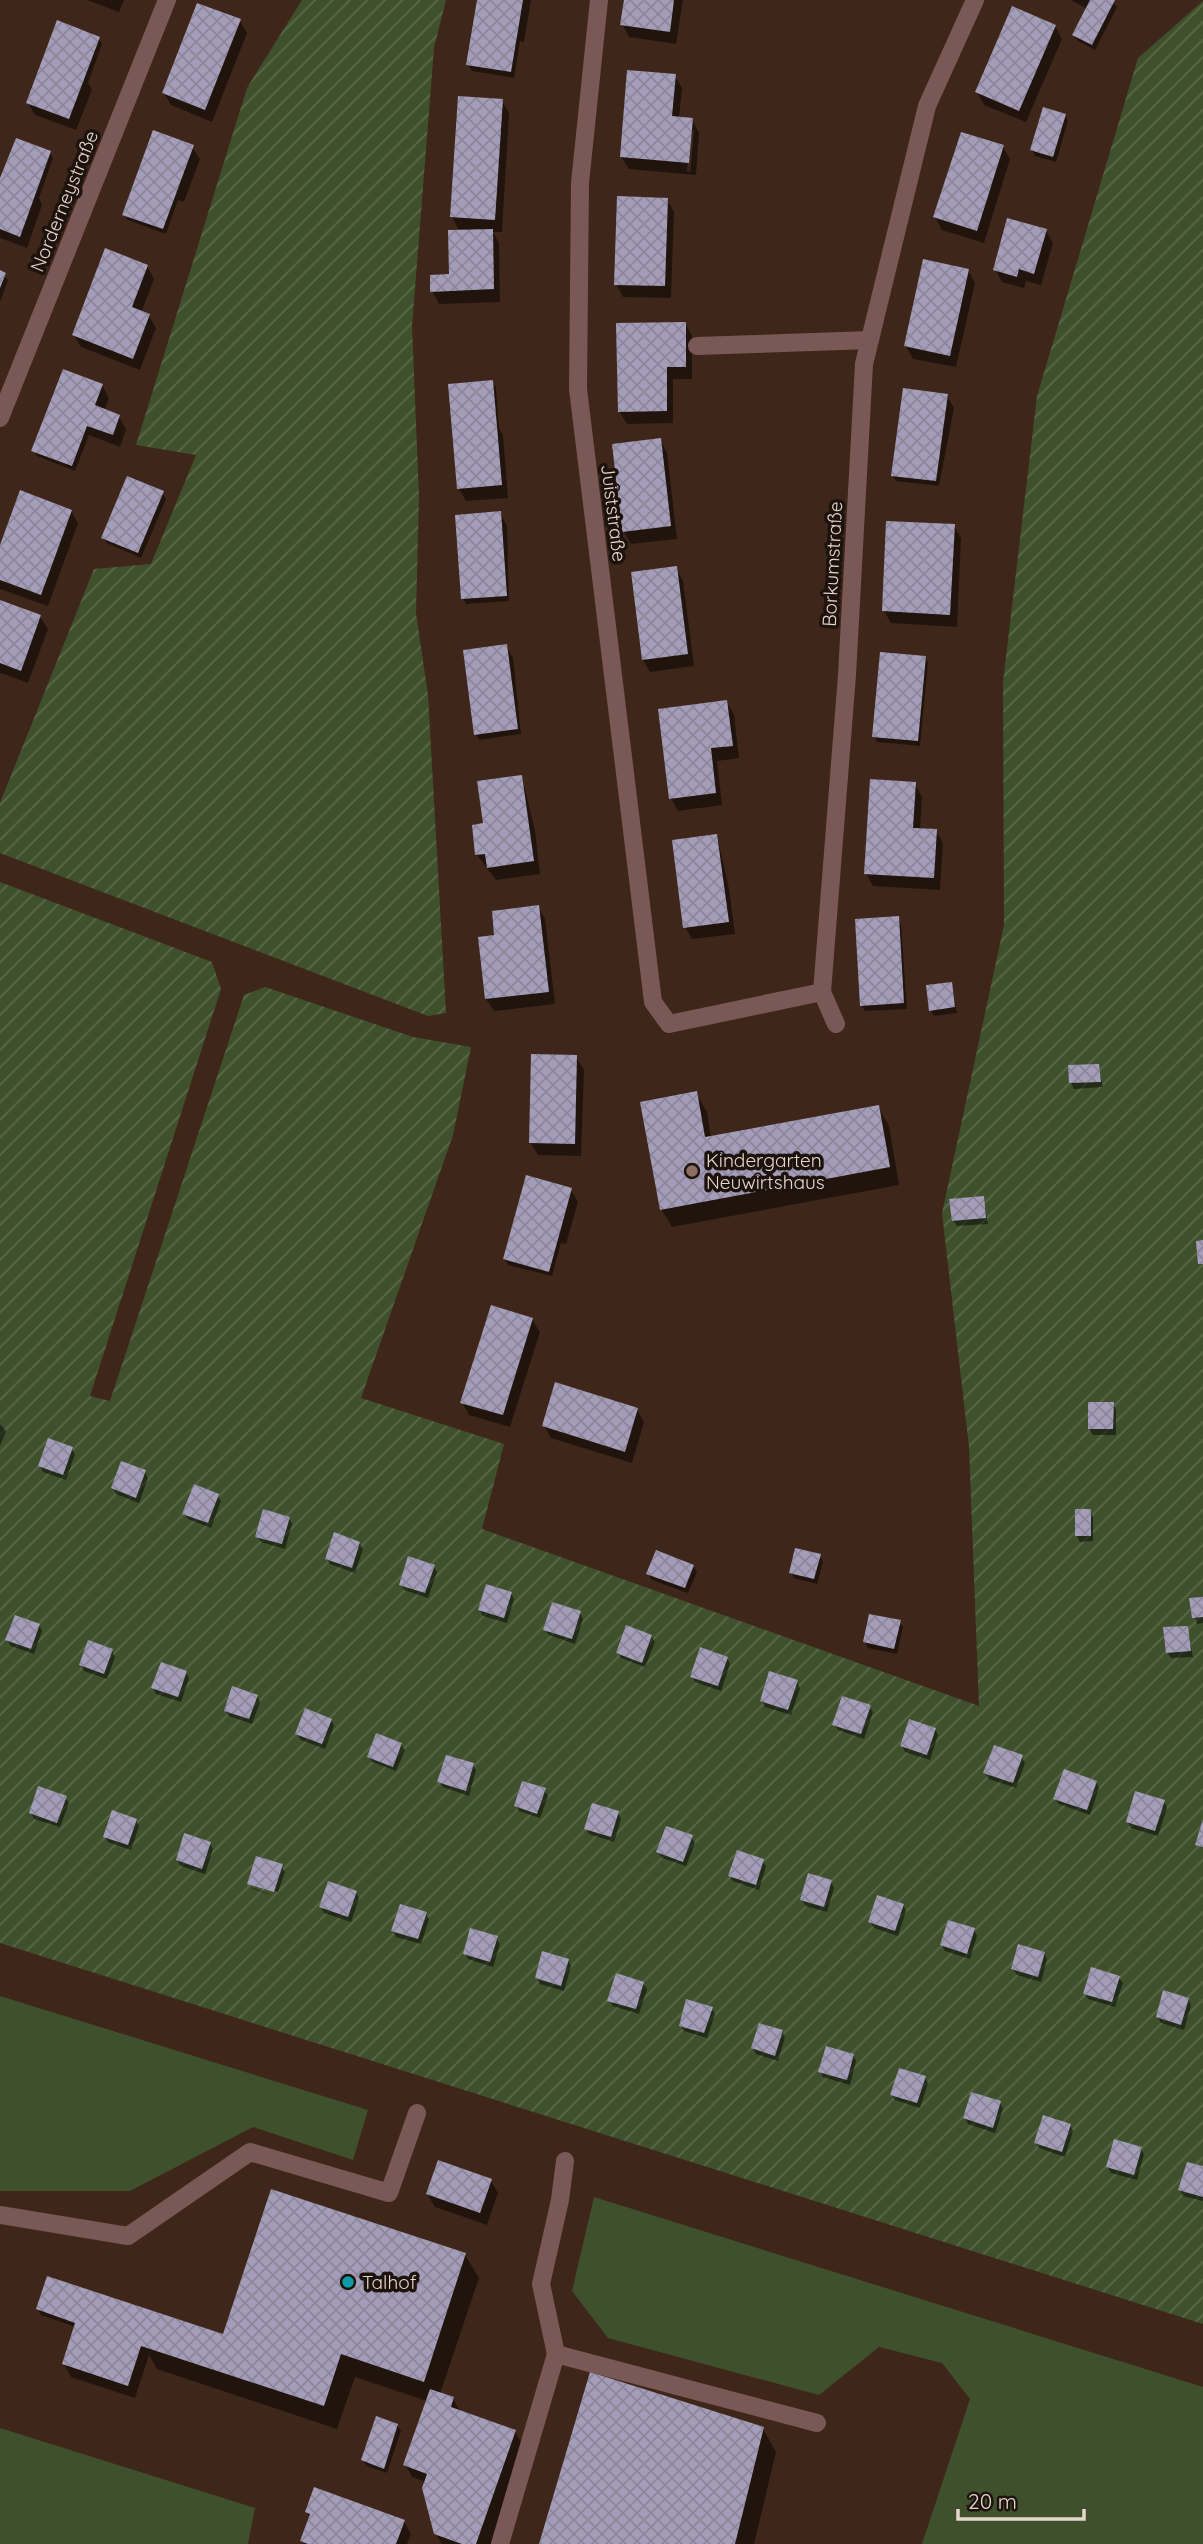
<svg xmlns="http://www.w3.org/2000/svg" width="1203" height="2544" font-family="Quicksand,sans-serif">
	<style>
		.green { fill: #3f512c }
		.garden { fill: url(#garden-furrows) }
		.shadow { fill: #0007; fill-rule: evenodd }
		.building { fill: url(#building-cross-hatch) }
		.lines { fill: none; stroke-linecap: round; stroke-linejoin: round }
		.lane { stroke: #7a5856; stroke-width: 18 }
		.street { stroke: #7a5856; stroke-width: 18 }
		.education-dot { fill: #8d6e63; stroke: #1d130d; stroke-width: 2.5 }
		.culture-dot { fill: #0f9aa8; stroke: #1d130d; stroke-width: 2.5 }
		.labels { text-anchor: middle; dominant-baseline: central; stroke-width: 7; stroke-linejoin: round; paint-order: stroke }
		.street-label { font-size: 19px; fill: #e6d6ce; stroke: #1d130d }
		.poi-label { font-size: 19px; fill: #e6d6ce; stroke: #1d130d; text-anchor: start }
	</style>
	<defs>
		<pattern id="garden-furrows" width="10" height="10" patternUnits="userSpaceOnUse" patternTransform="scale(1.75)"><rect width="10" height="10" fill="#3f512c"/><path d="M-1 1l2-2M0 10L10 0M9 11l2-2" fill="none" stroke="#5b6949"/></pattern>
		<pattern id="building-cross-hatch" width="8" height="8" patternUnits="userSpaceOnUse" patternTransform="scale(1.75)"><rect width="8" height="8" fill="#a49db9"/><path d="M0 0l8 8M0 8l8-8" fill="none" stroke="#8c869a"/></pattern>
	</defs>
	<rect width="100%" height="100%" fill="#3e271a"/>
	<g class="green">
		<path d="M0,1996L368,2110L353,2160L253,2127L130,2191H0Z"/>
		<path d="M594,2197L1203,2387V2544H922L970,2399L942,2363L879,2347L819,2395L608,2338L572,2291Z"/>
		<path d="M0,2428L255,2508L248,2544H0Z"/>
	</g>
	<g class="garden">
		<path d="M302,0H446L434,48L412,326L419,497L416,613L428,695L446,1013L428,1016L0,853V803L94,569L151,564L196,455L136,445L247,88Z"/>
		<path d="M1203,1V2324L0,1943V882L212,962L221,989L90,1396L110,1401L244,995L265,987L413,1037L471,1047L453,1135L361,1398L504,1444L482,1529L979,1706L969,1447L942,1213L1004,925L1003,682L1037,396L1138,58Z"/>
	</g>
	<g class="shadow">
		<path d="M87,0H124L119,12Z"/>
		<path d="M478,0H531L524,42L520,41L514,78L472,71L468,65Z"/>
		<path d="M626,0H683L676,44L629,37L622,24Z"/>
		<path d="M1071,0H1111L1117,7L1095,50L1078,41L1074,35L1087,9Z"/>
		<path d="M240,21L247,33L212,122L171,105L164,93Z"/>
		<path d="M1055,26L1062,39L1026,122L984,105L977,92Z"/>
		<path d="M99,38L102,44L88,83L92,90L76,130L35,115L28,103Z"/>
		<path d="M675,76L682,88L679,119L692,120L699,133L696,175L629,169L621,157ZM690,130H694L690,172L687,171Z"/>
		<path d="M502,101L509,113L502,232H493L499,243L500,302L439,304L432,291L451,276L460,232L452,217Z"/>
		<path d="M1065,116L1068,121L1056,162L1035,156L1032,150Z"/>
		<path d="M192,147L200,159L184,202L178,200L166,234L128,220L124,214Z"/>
		<path d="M1003,147L1010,159L984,243L942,230L935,217Z"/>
		<path d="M50,153L53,158L39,198L42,205L27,248L0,238V179Z"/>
		<path d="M667,199L674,212L671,298L623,297L616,284Z"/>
		<path d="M1046,231L1053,243L1041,285L1026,281L1024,288L1002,282L995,269Z"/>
		<path d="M147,266L154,279L141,313L149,316L156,328L140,370L81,347L74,335Z"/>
		<path d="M968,270L975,283L956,367L913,359L906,346Z"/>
		<path d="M0,272L8,280L0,302Z"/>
		<path d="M685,323L692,336V379H673V423L627,424L619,411Z"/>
		<path d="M492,381L496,387L499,428L503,435L508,498L466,501L459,489Z"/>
		<path d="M102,385L109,398L104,411L119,417L126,429L120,447L89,435L75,471L37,456L33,450Z"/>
		<path d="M947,396L954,408L939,486L896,481L892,475Z"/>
		<path d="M660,440L667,453L677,539L631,544L624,532L614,446Z"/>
		<path d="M162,493L166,499L141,558L107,543L103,538Z"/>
		<path d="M71,511L78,523L48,606L0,589V549Z"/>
		<path d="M500,513L507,526L509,601L466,604L463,598Z"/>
		<path d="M954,526L961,538L957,627L891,623L884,611Z"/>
		<path d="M676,568L683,581L694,666L650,672L643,660Z"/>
		<path d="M0,602L40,617L48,629L28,683L1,673L0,675Z"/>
		<path d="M506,646L513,658L521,734L479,740L476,734Z"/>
		<path d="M925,657L928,663L920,746L877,742L874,736Z"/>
		<path d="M726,702L734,714L739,758L717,761L722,805L678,811L671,798Z"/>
		<path d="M522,777L535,831L540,874L496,880L477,855L474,826L486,825Z"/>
		<path d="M915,784L922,797L920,830L936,831L943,843L940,890L873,886L866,873Z"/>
		<path d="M717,835L729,889L735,934L692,939L685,927Z"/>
		<path d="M538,907L545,919L555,1004L494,1011L486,999L496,937Z"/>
		<path d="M898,918L901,924L907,1009L865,1011L862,1006Z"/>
		<path d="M951,984L957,1013L934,1016L930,1010Z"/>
		<path d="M576,1057L584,1070L581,1156L538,1155L530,1142Z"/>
		<path d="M1098,1065L1103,1087L1074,1089L1071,1083Z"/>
		<path d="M696,1093L707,1112L711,1138L878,1107L889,1126L899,1185L672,1227L661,1209Z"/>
		<path d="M571,1190L578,1202L566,1244L561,1243L552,1276L508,1265L505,1259Z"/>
		<path d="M983,1198L988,1224L957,1226L953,1220Z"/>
		<path d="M532,1319L540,1332L510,1427L469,1415L462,1402Z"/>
		<path d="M1113,1404L1116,1409V1435H1093L1089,1429Z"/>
		<path d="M637,1410L644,1422L632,1463L551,1438L544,1426Z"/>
		<path d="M0,1424L6,1431L0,1446Z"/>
		<path d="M72,1449L75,1454L66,1480L43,1472L40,1466Z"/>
		<path d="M145,1472L148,1478L139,1503L116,1494L113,1488Z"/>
		<path d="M217,1495L221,1501L211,1528L188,1519L184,1513Z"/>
		<path d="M1090,1511L1093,1517V1541L1080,1542L1077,1536Z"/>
		<path d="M289,1518L292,1524L285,1549L261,1542L257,1536Z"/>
		<path d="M359,1543L363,1549L355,1573L330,1564L327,1559Z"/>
		<path d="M820,1556L823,1562L817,1584L794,1578L791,1572Z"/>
		<path d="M693,1566L697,1572L688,1593L652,1580L648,1574Z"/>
		<path d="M434,1567L437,1572L428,1598L404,1590L401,1584Z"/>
		<path d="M511,1593L514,1599L507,1623L483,1616L480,1610Z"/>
		<path d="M1203,1598V1623L1197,1624L1191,1600Z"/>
		<path d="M580,1613L583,1619L575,1644L549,1635L545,1630Z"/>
		<path d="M899,1621L903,1627L897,1654L868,1648L865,1642Z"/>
		<path d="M39,1625L42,1631L34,1654L11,1646L7,1640Z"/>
		<path d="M1187,1627L1193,1657L1171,1658L1167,1652Z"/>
		<path d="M651,1636L655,1642L645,1667L621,1658L618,1653Z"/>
		<path d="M112,1651L115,1657L107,1679L84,1671L81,1665Z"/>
		<path d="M727,1658L730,1664L721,1691L695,1682L692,1676Z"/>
		<path d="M186,1672L189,1678L181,1702L156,1694L153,1688Z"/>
		<path d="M797,1682L800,1688L791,1715L765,1707L762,1701Z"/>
		<path d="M257,1696L260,1702L252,1724L229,1716L225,1710Z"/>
		<path d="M869,1707L873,1712L864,1739L838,1730L834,1724Z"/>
		<path d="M331,1720L334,1726L325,1749L301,1740L297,1734Z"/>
		<path d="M935,1729L938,1735L930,1760L905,1752L902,1746Z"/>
		<path d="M401,1745L405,1750L396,1771L372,1762L369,1757Z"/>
		<path d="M1022,1757L1025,1763L1016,1788L989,1779L985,1773Z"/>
		<path d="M473,1765L476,1770L469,1796L443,1787L439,1782Z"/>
		<path d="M1096,1782L1099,1788L1090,1815L1059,1804L1055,1799Z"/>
		<path d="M544,1790L548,1796L540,1818L519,1811L516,1806Z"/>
		<path d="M65,1797L69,1803L60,1827L34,1819L31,1813Z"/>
		<path d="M1164,1802L1167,1808L1158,1836L1131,1828L1128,1822Z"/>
		<path d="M618,1813L621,1819L614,1842L589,1834L586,1828Z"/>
		<path d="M136,1820L139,1826L131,1850L108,1842L105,1837Z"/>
		<path d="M691,1837L695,1843L686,1866L662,1858L658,1852Z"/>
		<path d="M210,1844L213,1849L205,1874L181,1866L177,1860Z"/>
		<path d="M762,1861L766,1866L759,1890L733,1881L730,1876Z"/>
		<path d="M281,1866L285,1872L278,1892L251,1883V1887L277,1897L253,1889L249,1883Z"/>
		<path d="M831,1882L834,1888L827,1912L806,1906L802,1900Z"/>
		<path d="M356,1892L359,1898L351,1922L324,1913L321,1907Z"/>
		<path d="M903,1905L906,1911L898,1936L874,1928L870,1922Z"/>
		<path d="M426,1914L429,1919L421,1944L396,1937L393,1931Z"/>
		<path d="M974,1930L977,1936L970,1959L945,1951L942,1945Z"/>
		<path d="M496,1938L500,1944L493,1967L468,1959L465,1953Z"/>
		<path d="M1044,1953L1047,1959L1041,1982L1017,1975L1013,1969Z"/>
		<path d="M568,1960L571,1966L564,1991L540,1984L537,1978Z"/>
		<path d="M1119,1978L1123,1983L1115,2007L1088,1999L1085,1994Z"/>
		<path d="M643,1984L647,1989L639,2014L613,2006L609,2000Z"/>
		<path d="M1188,1999L1191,2005L1184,2030L1161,2023L1158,2017Z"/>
		<path d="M711,2008L715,2014L707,2038L684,2031L680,2025Z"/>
		<path d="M782,2032L785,2037L778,2061L756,2054L753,2048Z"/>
		<path d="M853,2055L856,2061L850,2085L823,2077L820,2071Z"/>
		<path d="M925,2078L928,2083L920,2108L895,2100L892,2095Z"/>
		<path d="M1000,2103L1003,2109L995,2133L968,2124L965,2118Z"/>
		<path d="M1070,2125L1073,2131L1065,2157L1039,2148L1036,2142Z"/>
		<path d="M1141,2149L1144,2154L1137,2180L1111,2173L1108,2167Z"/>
		<path d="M1203,2168V2201L1183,2196L1180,2190Z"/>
		<path d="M491,2181L498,2193L487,2225L435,2207L427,2194Z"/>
		<path d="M465,2255L479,2278L440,2394L453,2399L460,2411L515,2432L526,2450L492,2544H442L435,2533L426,2482L412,2477L405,2464L427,2401L355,2377L337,2429L157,2369L149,2355L135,2398L71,2377L64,2364L76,2327L41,2315L38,2309L224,2336Z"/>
		<path d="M397,2425L401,2431L387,2473L367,2466L363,2460Z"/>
		<path d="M763,2429L776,2452L754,2544H541Z"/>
		<path d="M307,2512L404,2521L411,2534L407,2544H304L302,2541L310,2519Z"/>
	</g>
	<g class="building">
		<path d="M477,0H523L511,72L466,65Z"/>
		<path d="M624,0H674L670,32L620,25Z"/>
		<path d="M1090,0H1115L1092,45L1072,35Z"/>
		<path d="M197,3L241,19L205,110L162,93Z"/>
		<path d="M1012,6L1056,25L1019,111L975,92Z"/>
		<path d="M57,20L100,37L69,119L26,103Z"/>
		<path d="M627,70L676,74L672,116L693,118L689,163L620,157Z"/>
		<path d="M458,96L503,99L495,220L450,217Z"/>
		<path d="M1043,107L1066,114L1053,157L1030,150Z"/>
		<path d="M153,130L194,145L163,229L122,215Z"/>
		<path d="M961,132L1004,145L977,231L933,217Z"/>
		<path d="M16,138L51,151L20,237L0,229V178Z"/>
		<path d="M617,196L668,198L665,286L614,285Z"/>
		<path d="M1007,218L1047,229L1034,274L1019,269L1017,277L993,270Z"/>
		<path d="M493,229L494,289L430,292V275L449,274L448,230Z"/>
		<path d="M105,248L148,265L132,307L150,314L133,359L72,335Z"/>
		<path d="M923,259L969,269L950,356L904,346Z"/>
		<path d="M0,270L6,273L0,288Z"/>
		<path d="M686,322V367H667V411L618,412L616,323Z"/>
		<path d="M63,369L103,384L95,405L120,415L113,435L87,426L72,466L31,451Z"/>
		<path d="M493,380L502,485L457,489L448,384Z"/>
		<path d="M903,388L948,394L936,481L891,476Z"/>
		<path d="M661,438L671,526L622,532L612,444Z"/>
		<path d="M127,476L164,491L138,553L101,538Z"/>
		<path d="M20,490L72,510L41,595L0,580V545Z"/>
		<path d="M501,511L507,596L461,599L455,515Z"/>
		<path d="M886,521L955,524L950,615L882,611Z"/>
		<path d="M677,566L688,654L642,660L631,572Z"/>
		<path d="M0,600L41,615L21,671L0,663Z"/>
		<path d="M507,644L518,729L474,735L463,650Z"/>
		<path d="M880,652L926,656L918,741L872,737Z"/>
		<path d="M727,700L733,746L711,748L716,793L669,799L658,709Z"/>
		<path d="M522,775L534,861L487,868L485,854L475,855L472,825L483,823L477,781Z"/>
		<path d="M870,779L916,782L913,828L937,829L934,878L864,874Z"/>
		<path d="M717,834L729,922L683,928L672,840Z"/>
		<path d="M539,905L549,992L485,999L478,937L494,935L492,911Z"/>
		<path d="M899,916L904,1003L860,1006L855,919Z"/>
		<path d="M952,982L955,1007L929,1011L926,985Z"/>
		<path d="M531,1054L577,1055L575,1144L529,1143Z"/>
		<path d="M1099,1064L1101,1082L1069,1083L1068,1065Z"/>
		<path d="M697,1091L705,1137L879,1105L890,1167L660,1210L640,1102Z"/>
		<path d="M526,1175L572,1188L549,1272L503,1259Z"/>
		<path d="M984,1196L986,1218L952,1221L949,1199Z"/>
		<path d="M1203,1240V1264H1198L1196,1241Z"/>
		<path d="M491,1305L533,1318L503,1415L460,1403Z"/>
		<path d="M555,1382L638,1408L625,1452L542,1426Z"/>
		<path d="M1088,1402H1114L1113,1429H1088Z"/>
		<path d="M48,1438L73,1447L63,1475L38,1466Z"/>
		<path d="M121,1461L146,1470L136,1498L111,1488Z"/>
		<path d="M194,1484L219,1494L208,1523L182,1514Z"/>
		<path d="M263,1509L290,1517L282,1544L255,1537Z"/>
		<rect x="1075" y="1509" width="16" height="27"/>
		<path d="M334,1532L360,1542L352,1568L325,1559Z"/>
		<path d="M795,1548L821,1554L814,1579L789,1573Z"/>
		<path d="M656,1550L694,1565L685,1588L646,1574Z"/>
		<path d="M408,1556L435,1565L425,1593L399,1585Z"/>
		<path d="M486,1584L512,1592L504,1618L478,1610Z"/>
		<path d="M1203,1597V1617L1192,1618L1189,1598Z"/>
		<path d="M552,1602L581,1611L572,1639L543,1630Z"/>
		<path d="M869,1614L901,1620L894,1649L863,1642Z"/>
		<path d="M15,1615L40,1624L31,1649L5,1640Z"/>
		<path d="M626,1625L652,1635L642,1663L616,1653Z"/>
		<path d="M1188,1626L1191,1651L1166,1653L1163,1627Z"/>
		<path d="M88,1640L113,1649L104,1674L79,1665Z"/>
		<path d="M700,1647L728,1657L718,1686L690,1677Z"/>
		<path d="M161,1662L187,1671L178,1697L151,1688Z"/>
		<path d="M769,1671L798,1680L788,1710L760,1701Z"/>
		<path d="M232,1686L258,1695L249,1719L224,1711Z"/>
		<path d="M842,1696L871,1705L861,1734L832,1725Z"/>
		<path d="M305,1708L332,1719L322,1744L295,1734Z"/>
		<path d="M909,1719L936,1728L927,1755L900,1746Z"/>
		<path d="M376,1733L402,1743L393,1767L367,1757Z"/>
		<path d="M994,1745L1023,1755L1013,1783L983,1773Z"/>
		<path d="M446,1755L474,1763L466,1791L437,1782Z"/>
		<path d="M1064,1769L1097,1781L1087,1810L1053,1799Z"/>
		<path d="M522,1781L546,1788L537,1814L514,1806Z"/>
		<path d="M38,1786L67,1796L57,1823L29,1813Z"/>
		<path d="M1135,1791L1165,1800L1155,1831L1126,1822Z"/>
		<path d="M592,1803L619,1811L611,1837L584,1829Z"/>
		<path d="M112,1810L137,1819L128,1845L103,1837Z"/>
		<path d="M1203,1819V1847L1195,1845Z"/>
		<path d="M666,1826L693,1835L683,1862L656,1852Z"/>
		<path d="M184,1833L211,1842L202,1869L176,1860Z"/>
		<path d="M737,1850L764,1859L756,1885L728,1876Z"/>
		<path d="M256,1856L283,1864L274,1892L247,1884Z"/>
		<path d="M808,1873L832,1880L824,1907L800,1900Z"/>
		<path d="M328,1881L357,1891L348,1917L319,1907Z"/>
		<path d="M877,1895L904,1904L895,1931L868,1922Z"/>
		<path d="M400,1904L427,1912L418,1939L391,1931Z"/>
		<path d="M948,1920L975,1928L967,1954L940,1945Z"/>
		<path d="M470,1928L498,1936L490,1962L463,1954Z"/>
		<path d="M1018,1944L1045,1952L1038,1977L1011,1969Z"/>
		<path d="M542,1951L569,1959L561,1986L535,1978Z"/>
		<path d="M1091,1967L1120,1976L1112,2002L1083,1994Z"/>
		<path d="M616,1973L644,1982L636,2009L607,2001Z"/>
		<path d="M1163,1990L1189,1998L1181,2025L1156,2017Z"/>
		<path d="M686,1999L713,2007L704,2033L679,2026Z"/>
		<path d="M759,2023L783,2030L775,2056L751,2048Z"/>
		<path d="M826,2046L854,2054L847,2080L818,2072Z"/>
		<path d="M899,2068L926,2076L917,2103L890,2095Z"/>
		<path d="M971,2092L1001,2101L993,2128L963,2118Z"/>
		<path d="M1043,2115L1071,2124L1062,2152L1034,2143Z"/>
		<path d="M1114,2139L1142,2147L1134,2175L1106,2167Z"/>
		<path d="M438,2160L492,2179L480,2213L426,2194Z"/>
		<path d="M1187,2162L1203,2166V2197L1178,2190Z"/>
		<path d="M271,2189L466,2253L424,2382L341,2354L324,2406L141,2346L128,2386L62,2364L75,2323L36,2309L47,2276L223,2334Z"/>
		<path d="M590,2372L764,2427L735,2544H539Z"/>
		<path d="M430,2389L454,2397L451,2407L516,2430L476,2544H462L434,2534L422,2488L427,2474L403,2465Z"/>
		<path d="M376,2416L398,2424L384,2469L361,2460Z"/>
		<path d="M314,2487L405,2520L396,2544H308L300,2541L310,2514L305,2512Z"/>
	</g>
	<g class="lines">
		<g class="lane">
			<path d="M697,346L870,340"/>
			<path d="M565,2161L560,2200L541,2284L556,2354L817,2423"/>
			<path d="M0,2215L128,2236L250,2152L389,2193L417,2113"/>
			<path d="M500,2544L556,2354"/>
		</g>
		<g class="street">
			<path d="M599,0L580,183L578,389L653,1002L669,1024L822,992L847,675L864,364L927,106L975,0"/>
			<path d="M0,418L167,0"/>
			<path d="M822,992L836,1024"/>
		</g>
	</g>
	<circle class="education-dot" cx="692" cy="1171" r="7"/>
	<circle class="culture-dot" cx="348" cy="2282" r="7"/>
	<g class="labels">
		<g class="street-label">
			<text transform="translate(64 201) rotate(-68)">Norderneystraße</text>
			<text transform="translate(614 513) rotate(83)">Juiststraße</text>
			<text transform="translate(832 564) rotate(-87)">Borkumstraße</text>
		</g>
		<g class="poi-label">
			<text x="706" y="1160">Kindergarten<tspan x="706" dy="22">Neuwirtshaus</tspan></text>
			<text x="362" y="2282">Talhof</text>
		</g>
	</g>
	<path d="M958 2509v10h126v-10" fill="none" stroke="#e6d6ce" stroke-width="3.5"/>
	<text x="968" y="2509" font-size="21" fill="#e6d6ce" stroke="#1d130d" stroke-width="5" paint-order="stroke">20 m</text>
</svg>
